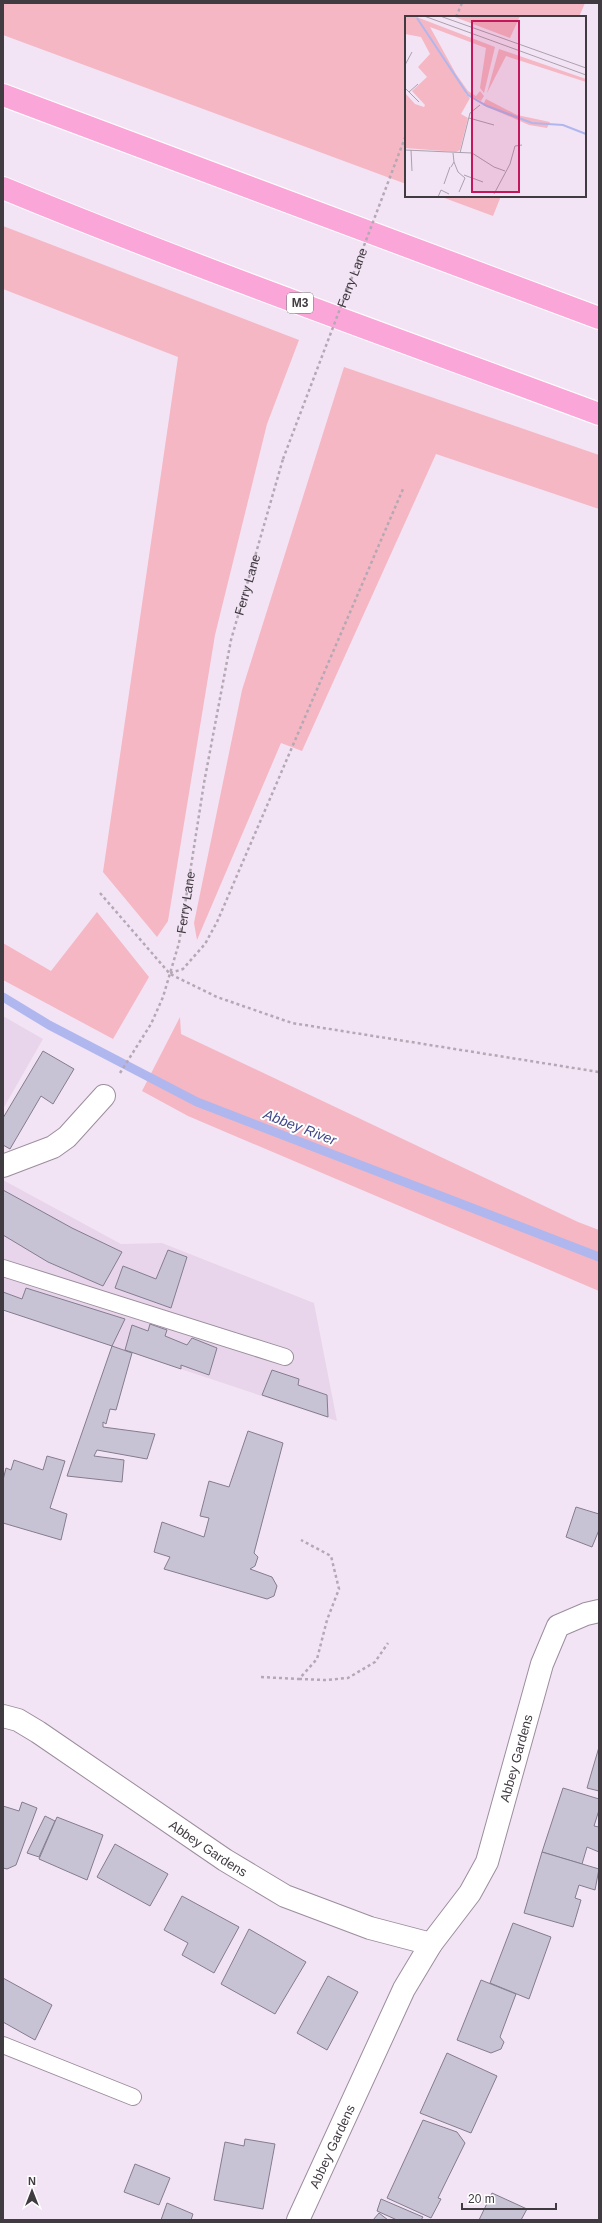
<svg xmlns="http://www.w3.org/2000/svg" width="602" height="2223" font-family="Arial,sans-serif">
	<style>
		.built { fill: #e8d5eb }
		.green { fill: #f5b7c3 }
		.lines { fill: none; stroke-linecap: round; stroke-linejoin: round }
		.stream { stroke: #afb7ee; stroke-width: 9 }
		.building { fill: #c8c2d5; stroke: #837d8f }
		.lane-casing { stroke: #9b8d9d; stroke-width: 18 }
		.street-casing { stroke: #9b8d9d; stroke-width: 24 }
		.highway-casing { stroke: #fff; stroke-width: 24 }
		.path { stroke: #b4a8b5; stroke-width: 2.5; stroke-dasharray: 3 3; stroke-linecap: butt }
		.lane { stroke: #fff; stroke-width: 16 }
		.street { stroke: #fff; stroke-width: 22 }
		.highway { stroke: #faa6d8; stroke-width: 22 }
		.path-bridge { stroke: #b4a8b5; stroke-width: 2.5; stroke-dasharray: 3 3; stroke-linecap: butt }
		.labels { text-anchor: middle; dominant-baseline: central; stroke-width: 4; stroke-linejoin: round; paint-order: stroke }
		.shield { fill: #fff; stroke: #79757a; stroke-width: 1 }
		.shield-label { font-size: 12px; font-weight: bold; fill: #403a41 }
		.street-label { font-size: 13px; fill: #403a41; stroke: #fff }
		.water-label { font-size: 14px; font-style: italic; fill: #42488a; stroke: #fff }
		.inset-river { fill: none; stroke: #afb7ee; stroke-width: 2 }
		.inset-road { fill: none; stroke: #aba0ad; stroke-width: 1 }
		.view { fill: #c2185b; fill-opacity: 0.15; stroke: #c2185b; stroke-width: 2 }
		.inset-edge { fill: none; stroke: #403a41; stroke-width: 2 }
	</style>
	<rect width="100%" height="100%" fill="#f3e4f5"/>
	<g class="built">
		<path d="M3,1016L43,1039L3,1109Z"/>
		<path d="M3,1180L121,1244L162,1243L314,1303L337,1421L3,1310Z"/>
	</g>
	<g class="green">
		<path d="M3,3H585L579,17H406V184L3,35Z"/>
		<path d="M439,196H501L493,216Z"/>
		<path d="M3,226L299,340L267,424L215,635L168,921L157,937L103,872L178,357L3,289Z"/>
		<path d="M344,367L599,455V509L436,454L302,751L281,743L197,940L194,923L242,690Z"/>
		<path d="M97,912L149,977L113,1039L3,980V943L51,971Z"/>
		<path d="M180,1017L181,1034L578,1222L599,1230V1291L188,1116L142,1091Z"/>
	</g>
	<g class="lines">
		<path class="stream" d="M3,997L49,1025L197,1102L599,1257"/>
	</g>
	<g class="building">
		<path d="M43,1051L74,1069L53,1104L41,1096L10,1149L3,1145V1118Z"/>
		<path d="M3,1190L72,1228L122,1252L103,1286L48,1262L3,1235Z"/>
		<path d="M168,1250L187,1257L171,1308L115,1288L123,1266L156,1279Z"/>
		<path d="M26,1288L125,1319L112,1346L3,1310V1292L22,1299Z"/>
		<path d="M150,1324L167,1330L165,1336L187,1345L192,1338L217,1348L209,1375L181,1365V1369L125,1350L132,1325L148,1331Z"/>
		<path d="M112,1346L132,1353L116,1410L110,1409L106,1424L103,1422V1427L155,1434L147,1459L97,1450L94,1456L124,1460L122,1482L67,1476Z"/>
		<path d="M272,1370L299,1379L298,1385L327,1395L328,1417L262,1395Z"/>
		<path d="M248,1431L283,1443L254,1553L258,1557L255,1566L250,1569L272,1577L277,1586L274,1596L267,1599L164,1569L170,1557L154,1552L162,1522L204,1537L209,1518L200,1516L209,1481L229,1487Z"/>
		<path d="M47,1456L65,1461L50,1508L67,1514L61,1540L3,1523V1480L6,1468L11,1470L14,1460L43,1470Z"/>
		<path d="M576,1507L599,1514V1530L592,1547L566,1537Z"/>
		<path d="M599,1747V1791L587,1788Z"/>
		<path d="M563,1788L599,1799V1810L594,1826L599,1827V1852L587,1847L582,1864L542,1852Z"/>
		<path d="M22,1802L37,1808L16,1865L7,1869L3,1868V1806L19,1811Z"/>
		<path d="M45,1816L55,1821L39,1857L27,1853Z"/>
		<path d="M57,1817L103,1835L87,1880L39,1859Z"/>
		<path d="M115,1844L168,1874L150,1906L97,1877Z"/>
		<path d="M542,1852L599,1869L595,1890L579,1885L575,1898L581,1900L573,1927L524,1913Z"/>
		<path d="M182,1896L239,1927L214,1973L182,1955L188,1943L164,1930Z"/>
		<path d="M513,1923L551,1937L529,1999L490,1983Z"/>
		<path d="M249,1929L306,1962L275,2014L221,1984Z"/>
		<path d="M328,1976L358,1992L327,2050L297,2033Z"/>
		<path d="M3,1978L52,2005L35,2040L3,2022Z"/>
		<path d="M481,1980L516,1994L500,2037L504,2042L501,2049L491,2053L457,2040Z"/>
		<path d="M447,2053L497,2076L471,2133L420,2113Z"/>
		<path d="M423,2120L457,2132L465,2143L438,2198L441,2199L431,2218L387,2198Z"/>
		<path d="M245,2139L275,2144L263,2209L214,2200L225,2142L244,2146Z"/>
		<path d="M135,2164L170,2178L159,2205L124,2192Z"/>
		<path d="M492,2193L527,2209L521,2220H479Z"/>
		<path d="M381,2199L423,2217L421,2220H397L377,2211Z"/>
		<path d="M167,2203L193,2214L191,2220H161Z"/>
		<path d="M379,2213L388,2220H373Z"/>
	</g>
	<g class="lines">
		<g class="lane-casing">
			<g id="lane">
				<path d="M3,1268L285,1357"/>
				<path d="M3,2045L133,2097"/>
			</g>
		</g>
		<g class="street-casing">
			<g id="street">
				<path d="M3,1166L53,1147L67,1137L104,1096"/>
				<path id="s2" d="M3,1716L18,1720L38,1732L225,1860L285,1896L370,1928L431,1944"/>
				<path id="s3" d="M298,2220L404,1989L431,1944L470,1893L487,1862L542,1664L558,1626L586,1614L599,1611"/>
			</g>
		</g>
		<g class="highway-casing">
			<g id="highway">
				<path d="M3,95L599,318"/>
				<path d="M3,188C199,269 400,340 599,414"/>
			</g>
		</g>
		<g class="path">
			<path d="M456,17L462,3"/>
			<path d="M100,893L170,974L217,997L292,1023L599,1072"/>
			<path d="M170,973L183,969L205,944L217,922L403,489"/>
			<path id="s1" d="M120,1073L151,1024L163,997L179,943L204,783L231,640L283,459"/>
			<path d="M261,1677L299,1679L317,1659L327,1620L339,1589L331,1556L301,1540"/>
			<path d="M299,1679L325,1680L348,1678L375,1662L388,1643"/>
		</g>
		<use href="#lane" class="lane"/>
		<use href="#street" class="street"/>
		<use href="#highway" class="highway"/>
		<path class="path-bridge" id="s4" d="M283,459L406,135"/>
	</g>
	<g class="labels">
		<rect class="shield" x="287" y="293" width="26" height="20" rx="3"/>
		<g class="shield-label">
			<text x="300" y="303">M3</text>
		</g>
		<g class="street-label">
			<text stroke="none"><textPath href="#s4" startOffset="194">Ferry Lane</textPath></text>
			<text stroke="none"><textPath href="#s1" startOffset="509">Ferry Lane</textPath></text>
			<text stroke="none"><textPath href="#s1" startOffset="185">Ferry Lane</textPath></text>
			<text stroke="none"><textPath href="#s3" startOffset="514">Abbey Gardens</textPath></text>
			<text stroke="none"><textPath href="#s2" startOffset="245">Abbey Gardens</textPath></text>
			<text stroke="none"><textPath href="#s3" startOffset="81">Abbey Gardens</textPath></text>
		</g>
		<g class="water-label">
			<text transform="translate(300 1127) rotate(21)">Abbey River</text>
		</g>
	</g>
	<g transform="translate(405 16)">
		<rect width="181" height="181" fill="#f3e4f5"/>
		<path d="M0,0H9L90,31L79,77L75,72L81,32L25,11L51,58L63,75L71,80L75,75L79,80L76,85L60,77L65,82L56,98L63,102L55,134L51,136L0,132V77L10,88L19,91L20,89L7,75L22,61L13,51L25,38L16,21L0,18ZM47,0H115L105,22ZM94,33L181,63V66L101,40L82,77ZM81,83L112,99L145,106L142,112L124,109L78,89Z" fill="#f5b7c3"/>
		<path class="inset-river" d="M12,2L63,79L82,90L127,107L158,109L181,118"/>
		<path class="inset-road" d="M19,0L181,59M35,0L181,52M0,49L7,36M0,72L4,76L13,68M4,76L14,86M64,102L89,109M0,134L67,137L89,151L100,155M6,134L7,155M55,137L65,97L75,89M49,146L53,156L60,162L54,176M46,151L49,146L48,137M59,159L78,166M39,168L45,151M89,178L105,148L110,130L117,129M33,181L36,174L44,178"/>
		<path class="view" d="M67,5H114V176H67Z"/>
		<rect width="181" height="181" class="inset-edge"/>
	</g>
	<rect width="602" height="2223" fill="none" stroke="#403a41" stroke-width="8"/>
	<g transform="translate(32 2191)" stroke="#ffffff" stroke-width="3" paint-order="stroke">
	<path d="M0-3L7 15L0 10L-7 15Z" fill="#403a41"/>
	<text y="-6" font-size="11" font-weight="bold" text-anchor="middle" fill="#403a41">N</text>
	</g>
	<path d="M462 2203v6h94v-6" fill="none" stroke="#403a41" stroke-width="2"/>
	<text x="468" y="2203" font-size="12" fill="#403a41" stroke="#ffffff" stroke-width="3" paint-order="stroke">20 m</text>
</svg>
